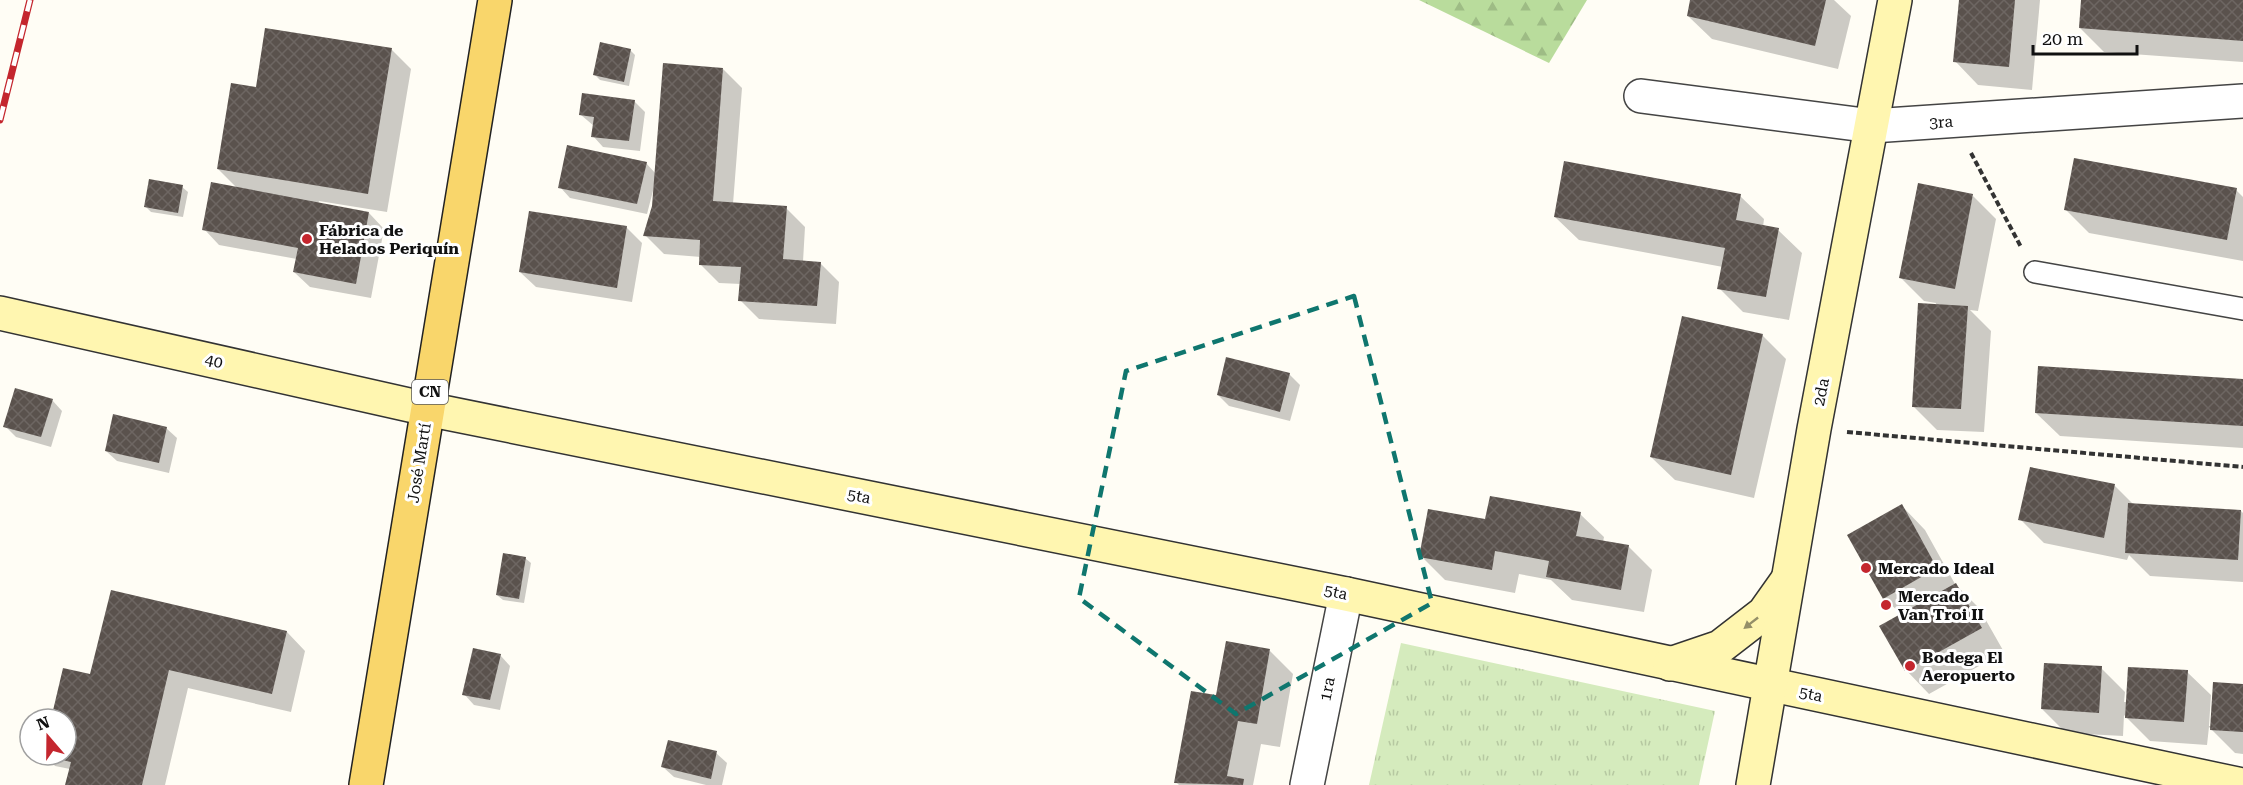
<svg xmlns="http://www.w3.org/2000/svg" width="2243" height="785" font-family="'Roboto Serif',serif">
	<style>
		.grass { fill: url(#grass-tufts) }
		.forest { fill: url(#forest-firs) }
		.shadow { fill: #0003 }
		.building { fill: url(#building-cross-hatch) }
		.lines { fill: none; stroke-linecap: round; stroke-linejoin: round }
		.lane-casing { stroke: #444; stroke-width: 24 }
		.street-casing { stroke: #444; stroke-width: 36 }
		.secondary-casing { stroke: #333; stroke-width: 36 }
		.primary-casing { stroke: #222; stroke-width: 36 }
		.path { stroke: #333; stroke-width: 4; stroke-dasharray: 6 3; stroke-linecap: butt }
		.lane { stroke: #fff; stroke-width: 21 }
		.street { stroke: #fff; stroke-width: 33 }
		.secondary { stroke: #fff6b0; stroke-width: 33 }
		.primary { stroke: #f9d66b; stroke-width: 33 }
		.rail-casing { stroke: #c4262e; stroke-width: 7 }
		.rail { stroke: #fff; stroke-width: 4.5; stroke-dasharray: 14; stroke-linecap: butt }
		.oneway { fill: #948f68 }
		.marked { fill: none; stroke: #0f766e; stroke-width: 4.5; stroke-dasharray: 12 8; stroke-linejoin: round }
		.poi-dot { fill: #c4262e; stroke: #fff; stroke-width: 2 }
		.labels { text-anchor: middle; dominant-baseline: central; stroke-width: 6; stroke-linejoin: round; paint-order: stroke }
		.shield { fill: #fff; stroke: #585858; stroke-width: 1.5 }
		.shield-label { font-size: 15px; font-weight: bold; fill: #111 }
		.street-label { font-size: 16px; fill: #111; stroke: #fff }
		.poi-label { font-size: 16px; font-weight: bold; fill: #111; stroke: #fff; text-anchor: start }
	</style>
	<defs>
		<pattern id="grass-tufts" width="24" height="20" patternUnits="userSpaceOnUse" patternTransform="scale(1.5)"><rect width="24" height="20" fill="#d5ebbd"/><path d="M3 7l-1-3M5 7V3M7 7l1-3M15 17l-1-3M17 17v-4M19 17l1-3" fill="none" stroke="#b6c8a1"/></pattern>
		<pattern id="forest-firs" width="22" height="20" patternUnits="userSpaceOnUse" patternTransform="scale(1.5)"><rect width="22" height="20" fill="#b9dc9c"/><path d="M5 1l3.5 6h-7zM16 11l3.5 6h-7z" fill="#9ebc85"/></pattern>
		<pattern id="building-cross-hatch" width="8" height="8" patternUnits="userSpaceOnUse" patternTransform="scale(1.5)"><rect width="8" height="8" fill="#5a524d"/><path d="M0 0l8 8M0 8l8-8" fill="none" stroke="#6d6662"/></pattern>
	</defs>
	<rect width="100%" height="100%" fill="#fffdf5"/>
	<path class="grass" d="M1401,643L1715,711L1699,785H1369Z"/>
	<path class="forest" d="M1419,0H1587L1549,63Z"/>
	<g class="shadow">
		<path d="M1692,0H1834L1851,16L1838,69L1712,39L1688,16Z"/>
		<path d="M1960,0H2040L2032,90L1978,85L1955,61Z"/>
		<path d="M2082,0H2243V62L2104,52L2080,28Z"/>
		<path d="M392,50L411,69L387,212L319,201L318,204L369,213L384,229L371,298L310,287L294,272L297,259L219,245L204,229L238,189L218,169L257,89Z"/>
		<path d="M630,50L635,55L629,86L600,80L595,75Z"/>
		<path d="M723,69L742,88L733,204L786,208L805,227L803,262L820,263L839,282L836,324L759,319L740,300L741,284L719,283L700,264L701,257L664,254L645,235L654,207V187L647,214L570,198L560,187L646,163L656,174Z"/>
		<path d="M634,101L645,112L640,151L603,147L593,136L594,126L581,115Z"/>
		<path d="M182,187L188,192L183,217L151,212L145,206Z"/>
		<path d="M2236,190L2243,197V261L2089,233L2065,209Z"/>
		<path d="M1740,196L1764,219L1763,227L1778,230L1802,253L1789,320L1743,312L1719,288L1723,267L1579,240L1555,217Z"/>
		<path d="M1973,196L1996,219L1978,311L1970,310L1991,331L1984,432L1937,430L1913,406L1936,303L1924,301L1901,278Z"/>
		<path d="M626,227L642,243L632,302L536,287L520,272Z"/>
		<path d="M1762,335L1786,359L1754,498L1675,480L1651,457Z"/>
		<path d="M1289,374L1300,385L1290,421L1229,406L1218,395Z"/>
		<path d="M2243,380V448L2060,436L2036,413Z"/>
		<path d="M52,400L62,411L51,447L16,437L5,426Z"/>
		<path d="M166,428L177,438L169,473L117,461L106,451Z"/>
		<path d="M2115,486L2133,504L2241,511L2243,513V582L2150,576L2129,555L2127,560L2044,543L2020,519Z"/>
		<path d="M1902,506L1925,530L1955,584L1979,608L2004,652L1929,694L1906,670L1902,615L1884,598Z"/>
		<path d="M1580,514L1604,537L1603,542L1628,546L1652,570L1644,612L1572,600L1551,580L1519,574L1515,593L1445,580L1421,556L1487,521Z"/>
		<path d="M525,558L531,563L524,603L503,600L497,595Z"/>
		<path d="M287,632L305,651L291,712L188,688L165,785H66L70,769L55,766L45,755H66V719H53L64,670L89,676Z"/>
		<path d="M1270,651L1293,674L1280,747L1261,744L1253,785H1179L1176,782Z"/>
		<path d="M500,655L510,666L500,710L474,705L464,694Z"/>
		<path d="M2101,668L2125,692L2124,702H2127L2187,672L2211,695L2209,726H2212L2243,686V754L2235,753L2209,727L2207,745L2150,741L2124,715L2123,736L2066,733L2042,709Z"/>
		<path d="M716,753L727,763L722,785H706L674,777L663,767Z"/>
	</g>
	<g class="building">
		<path d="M1690,0H1826L1815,46L1687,16Z"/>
		<path d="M1959,0H2015L2009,67L1953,62Z"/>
		<path d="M2081,0H2243V41L2079,28Z"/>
		<path d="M265,28L392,48L368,194L217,169L231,83L256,87Z"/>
		<path d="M600,42L631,49L624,82L593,75Z"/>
		<path d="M663,63L723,68L713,201L787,206L783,259L821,262L817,306L738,301L741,267L699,265L700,240L643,236L652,206Z"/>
		<path d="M582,93L635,100L629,141L591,137L594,117L579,115Z"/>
		<path d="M567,145L647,162L637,204L558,188Z"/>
		<path d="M2074,158L2237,188L2227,240L2064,210Z"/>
		<path d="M1564,161L1741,194L1736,220L1779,228L1766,297L1717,289L1725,248L1554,217Z"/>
		<path d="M149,179L183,185L178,213L144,207Z"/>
		<path d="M211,182L369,212L356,284L293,272L298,248L202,230Z"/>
		<path d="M1918,183L1973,194L1955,289L1899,278Z"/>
		<path d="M529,211L627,226L617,288L519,272Z"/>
		<path d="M1918,303L1968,306L1961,409L1912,407Z"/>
		<path d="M1682,316L1763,334L1731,475L1650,457Z"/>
		<path d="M1226,357L1290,373L1280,412L1217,395Z"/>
		<path d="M2038,366L2243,379V426L2035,413Z"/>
		<path d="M15,388L53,399L41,437L3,427Z"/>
		<path d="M113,414L167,427L159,463L105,451Z"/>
		<path d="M2030,467L2115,484L2104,538L2018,520Z"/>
		<path d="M1490,496L1581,512L1576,536L1629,545L1621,590L1546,577L1549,561L1495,551L1492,570L1419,557L1428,509L1485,519Z"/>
		<path d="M2128,503L2241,510L2238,560L2125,553Z"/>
		<path d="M1902,504L1937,568L1883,599L1847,535Z"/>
		<path d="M503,553L526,557L519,599L496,595Z"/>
		<path d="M1956,583L1982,628L1905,671L1879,626Z"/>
		<path d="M111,590L287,631L272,694L169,670L142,785H65L71,762L44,756L66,755V719H51L63,668L90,674Z"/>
		<path d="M1226,641L1270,649L1257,724L1238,721L1227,776L1244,779L1243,785L1174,783L1191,691L1216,695Z"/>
		<path d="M473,648L501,654L490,700L462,695Z"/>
		<path d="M2044,663L2102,666L2099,713L2041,709Z"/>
		<path d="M2128,667L2188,670L2184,722L2125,718Z"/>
		<path d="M2213,682L2243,684V732L2210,730Z"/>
		<path d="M668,740L717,751L711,779L661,767Z"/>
	</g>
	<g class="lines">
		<g class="lane-casing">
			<path id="lane" d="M2035,272L2243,309"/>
		</g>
		<g class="street-casing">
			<g id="street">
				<path d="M1641,96L1872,126L2243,101"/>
				<path d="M1307,785L1346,594"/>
			</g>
		</g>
		<g class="secondary-casing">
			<g id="secondary">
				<path d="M0,313L427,409L1346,594L2242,785"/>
				<path d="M1670,664L1720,647L1764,613L1786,582"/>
				<path d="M1753,785L1814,429L1895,0"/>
			</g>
		</g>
		<g class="primary-casing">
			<path id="primary" d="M366,785L495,0"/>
		</g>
		<g class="path">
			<path d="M1971,153L2021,247"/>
			<path d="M1847,432L2243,467"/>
		</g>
		<use href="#lane" class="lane"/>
		<use href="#street" class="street"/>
		<use href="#secondary" class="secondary"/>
		<use href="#primary" class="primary"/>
		<g class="rail-casing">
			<path id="rail" d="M0,120L30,0"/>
		</g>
		<use href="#rail" class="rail"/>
	</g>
	<defs><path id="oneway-solid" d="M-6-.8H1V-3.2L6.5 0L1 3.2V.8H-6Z" transform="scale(1.5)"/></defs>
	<use class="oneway" href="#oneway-solid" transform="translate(1751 623) rotate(142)"/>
	<path class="marked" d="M1354,296L1432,603L1236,714L1079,598L1126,371Z"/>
	<g class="poi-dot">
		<circle cx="307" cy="239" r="6"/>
		<circle cx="1866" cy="568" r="6"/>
		<circle cx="1886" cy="605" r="6"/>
		<circle cx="1910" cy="666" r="6"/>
	</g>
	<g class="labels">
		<rect class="shield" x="412" y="380" width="36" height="24" rx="4.5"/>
		<g class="shield-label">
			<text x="430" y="392">CN</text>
		</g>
		<g class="street-label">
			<text transform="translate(1941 122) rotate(-4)">3ra</text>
			<text transform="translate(214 361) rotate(13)">40</text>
			<text transform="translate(1821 392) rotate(-79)">2da</text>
			<text transform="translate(419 463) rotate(-81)">José Martí</text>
			<text transform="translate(859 496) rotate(11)">5ta</text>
			<text transform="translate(1336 592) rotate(12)">5ta</text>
			<text transform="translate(1327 689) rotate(-78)">1ra</text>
			<text transform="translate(1811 694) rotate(12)">5ta</text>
		</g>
		<g class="poi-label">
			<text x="319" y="230">Fábrica de<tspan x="319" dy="18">Helados Periquín</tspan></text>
			<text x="1878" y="568">Mercado Ideal</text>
			<text x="1898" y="596">Mercado<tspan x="1898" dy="18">Van Troi II</tspan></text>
			<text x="1922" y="657">Bodega El<tspan x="1922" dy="18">Aeropuerto</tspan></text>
		</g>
	</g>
	<g transform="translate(48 737) rotate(340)"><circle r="28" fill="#ffffff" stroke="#a0a0a0" stroke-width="1.5"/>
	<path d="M0-4.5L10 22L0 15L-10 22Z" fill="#c4262e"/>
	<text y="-9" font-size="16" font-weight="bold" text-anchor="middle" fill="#111111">N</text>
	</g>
	<path d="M2033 45v9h104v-9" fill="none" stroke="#111111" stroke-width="3"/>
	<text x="2042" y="45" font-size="18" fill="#111111" stroke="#ffffff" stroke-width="4.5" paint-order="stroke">20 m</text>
</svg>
